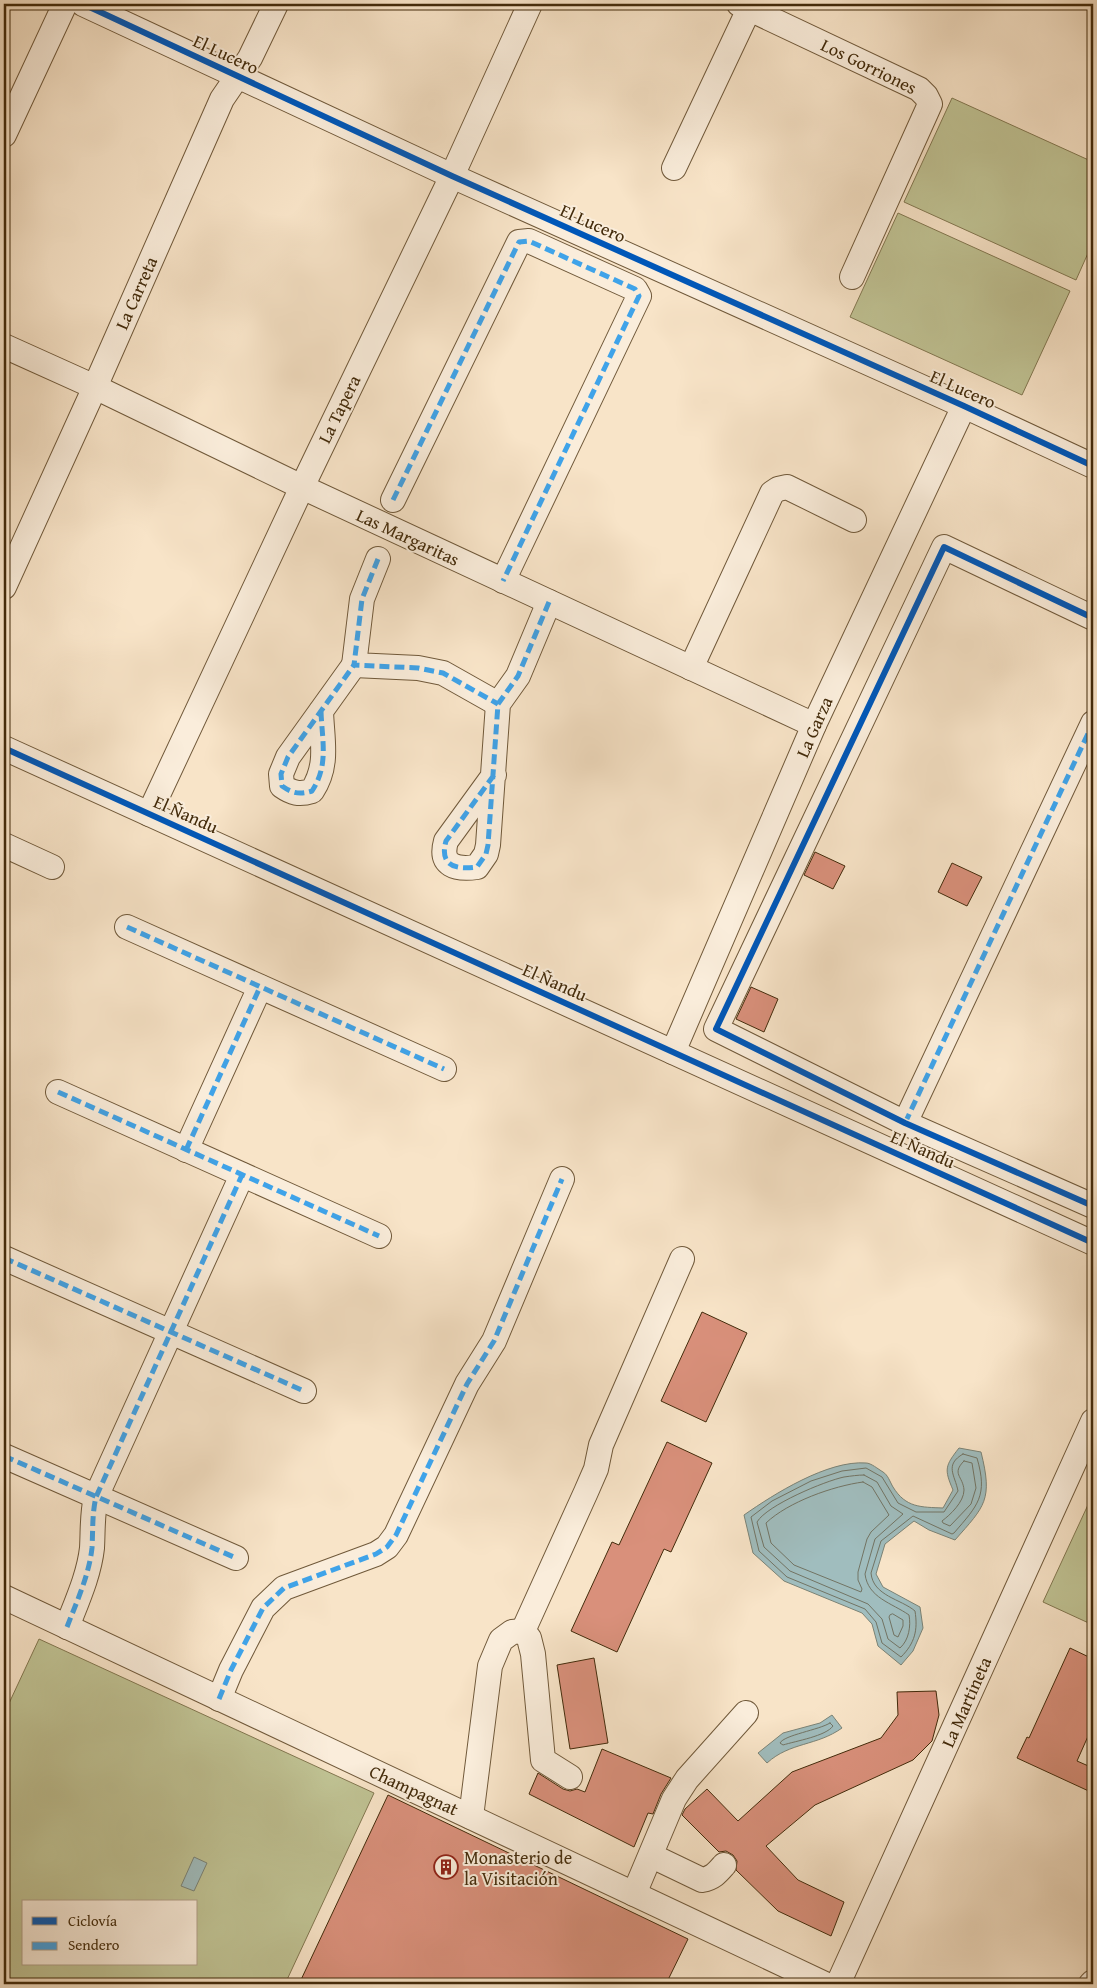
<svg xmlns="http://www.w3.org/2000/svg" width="1097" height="1988" font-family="'Gentium Book Plus',serif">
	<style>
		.green { fill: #c0c394; stroke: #827750; fill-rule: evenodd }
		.water { fill: #a0bdbe; stroke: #7b8376 }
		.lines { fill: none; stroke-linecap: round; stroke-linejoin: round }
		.shore { stroke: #727464; stroke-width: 1 }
		.building { fill: #d9907b; stroke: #432b0b }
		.minor-casing { stroke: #70593a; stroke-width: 26 }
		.minor { stroke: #faeddb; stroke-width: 24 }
		.quiet { stroke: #3fa3e9; stroke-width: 5; stroke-dasharray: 10 5; stroke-linecap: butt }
		.cycleway-casing { stroke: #faeddb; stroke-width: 9 }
		.cycleway { stroke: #0057b8; stroke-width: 6 }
		.labels { text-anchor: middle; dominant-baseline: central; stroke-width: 4; stroke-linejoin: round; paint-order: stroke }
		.street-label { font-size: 18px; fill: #432b0b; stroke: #faeddb }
		.poi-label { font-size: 18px; fill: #432b0b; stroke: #faeddb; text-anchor: start }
	</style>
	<rect width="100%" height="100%" fill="#f8e4c8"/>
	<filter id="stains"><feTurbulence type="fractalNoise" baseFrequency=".004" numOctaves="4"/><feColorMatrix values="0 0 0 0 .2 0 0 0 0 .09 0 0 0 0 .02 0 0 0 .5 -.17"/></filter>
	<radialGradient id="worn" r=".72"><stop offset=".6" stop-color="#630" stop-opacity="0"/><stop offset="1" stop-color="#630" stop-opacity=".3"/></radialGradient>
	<g class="green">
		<path d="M952,98L1093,162V242L1076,280L904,202Z"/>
		<path d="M898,213L1070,291L1022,395L850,317Z"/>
		<path d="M1093,1494V1625L1043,1602Z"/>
		<path d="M39,1639L374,1793L285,1984H4V1714ZM24,1902H196V1964H24Z"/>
	</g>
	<g class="water">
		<path d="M959,1448L981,1452C993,1500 985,1506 955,1540L929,1530L914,1521L885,1544L876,1574L883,1587L920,1607L923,1628L913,1651L901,1665L878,1646L872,1624L862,1613L784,1581L753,1553L744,1515C774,1494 828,1460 866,1463C871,1463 878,1469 883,1472C888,1475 890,1482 893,1487C906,1508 921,1507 943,1508L953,1490C944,1469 945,1466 959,1448Z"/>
		<path d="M832,1715L842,1728C817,1746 790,1742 767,1763L758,1753L783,1733L820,1723Z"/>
		<path d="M194,1857L207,1863L194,1891L181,1886Z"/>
	</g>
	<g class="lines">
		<g class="shore">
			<path d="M963,1454L977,1458C988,1496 978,1505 954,1533L952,1534L913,1516L881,1541L871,1573C873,1596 901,1599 915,1611C918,1630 915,1643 901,1657L882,1643L876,1622L865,1609L787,1577L759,1551L751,1517L772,1501L811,1481L842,1471L866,1468L882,1477L898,1503L916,1512H944L958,1491C955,1475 944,1465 963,1454Z"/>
			<path d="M964,1461L972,1463L976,1488L971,1504L950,1526L943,1523L942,1521C950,1515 964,1502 964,1490C963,1476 951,1474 964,1461Z"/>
			<path d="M864,1475L877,1482L891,1506L903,1514L875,1539L865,1574C868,1598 892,1603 909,1615C911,1626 909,1640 900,1648L888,1639L882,1619L868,1604L790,1571L764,1547L757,1522C767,1505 825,1481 844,1477C851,1476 858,1475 864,1475Z"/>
			<path d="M863,1482L872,1487L889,1515L871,1532L867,1539L858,1572V1580L862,1589L861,1592L794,1565L771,1543L766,1523C788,1502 833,1486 863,1482Z"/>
			<path d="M893,1614L903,1620V1626L898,1637L894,1635L889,1617L890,1615Z"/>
			<path d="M830,1723L833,1726C826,1736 796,1741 783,1745L780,1743C784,1735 819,1730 830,1723Z"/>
		</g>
	</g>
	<g class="building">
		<path d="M815,852L845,866L833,889L804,875Z"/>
		<path d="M952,863L982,877L967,906L938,892Z"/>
		<path d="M751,987L778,999L764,1032L736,1019Z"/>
		<path d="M702,1312L747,1333L706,1422L661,1401Z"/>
		<path d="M667,1442L712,1463L671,1552L664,1549L617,1652L571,1631L612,1542L619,1545Z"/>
		<path d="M1070,1648L1093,1659V1725L1077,1761L1093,1768V1793L1017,1758L1027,1737L1029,1738Z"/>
		<path d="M594,1658L608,1743L570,1749L557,1665Z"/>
		<path d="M936,1691L939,1715L932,1741L913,1760L815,1805L766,1846L798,1880L844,1902L831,1936L778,1911L736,1870L737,1861L733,1855L726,1851L719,1852L682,1815L685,1809L707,1789L738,1821L792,1772L881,1738L898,1715L897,1692Z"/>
		<path d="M602,1749L671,1778L661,1794L653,1814L648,1813L634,1847L529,1794L538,1773L563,1789L570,1791L577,1789L585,1792Z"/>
		<path d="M388,1795L688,1939L666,1984H299Z"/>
	</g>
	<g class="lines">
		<g class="minor-casing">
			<g id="minor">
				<path d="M83,4L452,176L964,406L1093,466"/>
				<path d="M739,4L919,89L926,96L930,104L926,113L852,277"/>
				<path d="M4,135L65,4"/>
				<path d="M674,168L749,9"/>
				<path d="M4,346L95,387L302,487L814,725"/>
				<path d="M393,500L519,242L529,241L635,289L639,296L503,581"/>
				<path d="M378,559L362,599L354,665L418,668L443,673L498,704"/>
				<path d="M4,587L95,387L222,99L250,58L276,4"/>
				<path d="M1093,618L944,547L716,1029L905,1123L1093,1206"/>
				<path d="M691,668L772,493L778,489L787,487L854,520"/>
				<path d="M321,711C322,741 329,765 312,791C299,795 292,793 282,786L281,774L288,757L354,665"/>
				<path d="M4,748L1093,1243"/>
				<path d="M494,775L446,841C439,866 456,870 477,867L486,854L488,845L498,704L518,676L549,602"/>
				<path d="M149,814L302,487L452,176L530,4"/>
				<path d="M4,845L52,867"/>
				<path d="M127,927L444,1069"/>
				<path d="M673,1052L814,725L964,406"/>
				<path d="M58,1092L379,1236"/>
				<path d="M905,1123L1093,723"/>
				<path d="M186,1150L260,987"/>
				<path d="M4,1258L304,1391"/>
				<path d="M4,1456L236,1558"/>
				<path d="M4,1597L825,1984"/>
				<path d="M67,1627C77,1601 89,1575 92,1548C93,1530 92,1514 96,1497L242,1175"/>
				<path d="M523,1631L586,1492L596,1469L601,1445L682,1259"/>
				<path d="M219,1699L231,1670L263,1608L284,1588L376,1554L387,1547L396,1535L467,1384L494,1341L562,1179"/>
				<path d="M471,1817L490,1666L501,1640L512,1632L523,1631L529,1638L533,1654L543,1760L570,1777"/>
				<path d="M652,1856L702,1880C713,1878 717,1873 724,1865"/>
				<path d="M634,1894L674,1799L687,1779L746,1713"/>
				<path d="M838,1984L1093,1421"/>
				<path d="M1091,1984L1093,1982"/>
			</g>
		</g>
		<use href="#minor" class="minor"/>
		<g class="quiet">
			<path d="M393,500L519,242L529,241L635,289L639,296L503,581"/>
			<path d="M378,559L362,599L354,665L418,668L443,673L498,704"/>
			<path d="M321,711C322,741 329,765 312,791C299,795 292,793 282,786L281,774L288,757L354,665"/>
			<path d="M494,775L446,841C439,866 456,870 477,867L486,854L488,845L498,704L518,676L549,602"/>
			<path d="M127,927L444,1069"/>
			<path d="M58,1092L379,1236"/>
			<path d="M905,1123L1093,723"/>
			<path d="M186,1150L260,987"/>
			<path d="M4,1258L304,1391"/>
			<path d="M4,1456L236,1558"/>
			<path d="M67,1627C77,1601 89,1575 92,1548C93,1530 92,1514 96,1497L242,1175"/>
			<path d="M219,1699L231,1670L263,1608L284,1588L376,1554L387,1547L396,1535L467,1384L494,1341L562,1179"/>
		</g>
		<g class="cycleway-casing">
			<g id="cycleway">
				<path d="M83,4L452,176L964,406L1093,466"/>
				<path d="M1093,618L944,547L716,1029L905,1123L1093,1206"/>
				<path d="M4,748L1093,1243"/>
			</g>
		</g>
		<use href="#cycleway" class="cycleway"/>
	</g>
	<defs>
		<g id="building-ring" transform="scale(1.25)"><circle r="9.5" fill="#faeddb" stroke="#8f2418" stroke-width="1.5"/><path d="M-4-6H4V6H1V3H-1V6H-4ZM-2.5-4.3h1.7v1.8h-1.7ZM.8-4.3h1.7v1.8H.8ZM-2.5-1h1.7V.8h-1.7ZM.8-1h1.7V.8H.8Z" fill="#8f2418"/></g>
	</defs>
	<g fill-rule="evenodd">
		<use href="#building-ring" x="446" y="1867"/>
	</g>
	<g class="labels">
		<g class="street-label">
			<text transform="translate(226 54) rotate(25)">El Lucero</text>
			<text transform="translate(869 66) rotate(26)">Los Gorriones</text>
			<text transform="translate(593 223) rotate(24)">El Lucero</text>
			<text transform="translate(136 293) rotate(-66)">La Carreta</text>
			<text transform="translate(963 389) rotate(24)">El Lucero</text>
			<text transform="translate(339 409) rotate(-64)">La Tapera</text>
			<text transform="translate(408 537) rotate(25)">Las Margaritas</text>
			<text transform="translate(814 727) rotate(-66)">La Garza</text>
			<text transform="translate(186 814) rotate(24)">El Ñandu</text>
			<text transform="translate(555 982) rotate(24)">El Ñandu</text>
			<text transform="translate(923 1149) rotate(24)">El Ñandu</text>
			<text transform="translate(966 1702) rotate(-66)">La Martineta</text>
			<text transform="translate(414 1790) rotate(25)">Champagnat</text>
		</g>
		<g class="poi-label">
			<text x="464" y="1857">Monasterio de<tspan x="464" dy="21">la Visitación</tspan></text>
		</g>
	</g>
	<rect width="1097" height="1988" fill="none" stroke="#f8e4c8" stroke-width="20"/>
	<rect x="5" y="5" width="1087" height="1978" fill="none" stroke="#432b0b" stroke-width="2.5"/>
	<rect x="10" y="10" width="1077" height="1968" fill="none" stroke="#432b0b"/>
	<rect x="22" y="1900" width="175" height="65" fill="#faeddb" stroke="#b19f88"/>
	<rect x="32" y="1917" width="25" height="8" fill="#0057b8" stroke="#b19f88"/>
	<text x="68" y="1926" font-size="15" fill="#432b0b">Ciclovía</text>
	<rect x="32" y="1942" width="25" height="8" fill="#3fa3e9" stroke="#b19f88"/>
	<text x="68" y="1950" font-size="15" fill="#432b0b">Sendero</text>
	<rect width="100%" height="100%" filter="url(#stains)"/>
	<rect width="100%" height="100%" fill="url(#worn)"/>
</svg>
